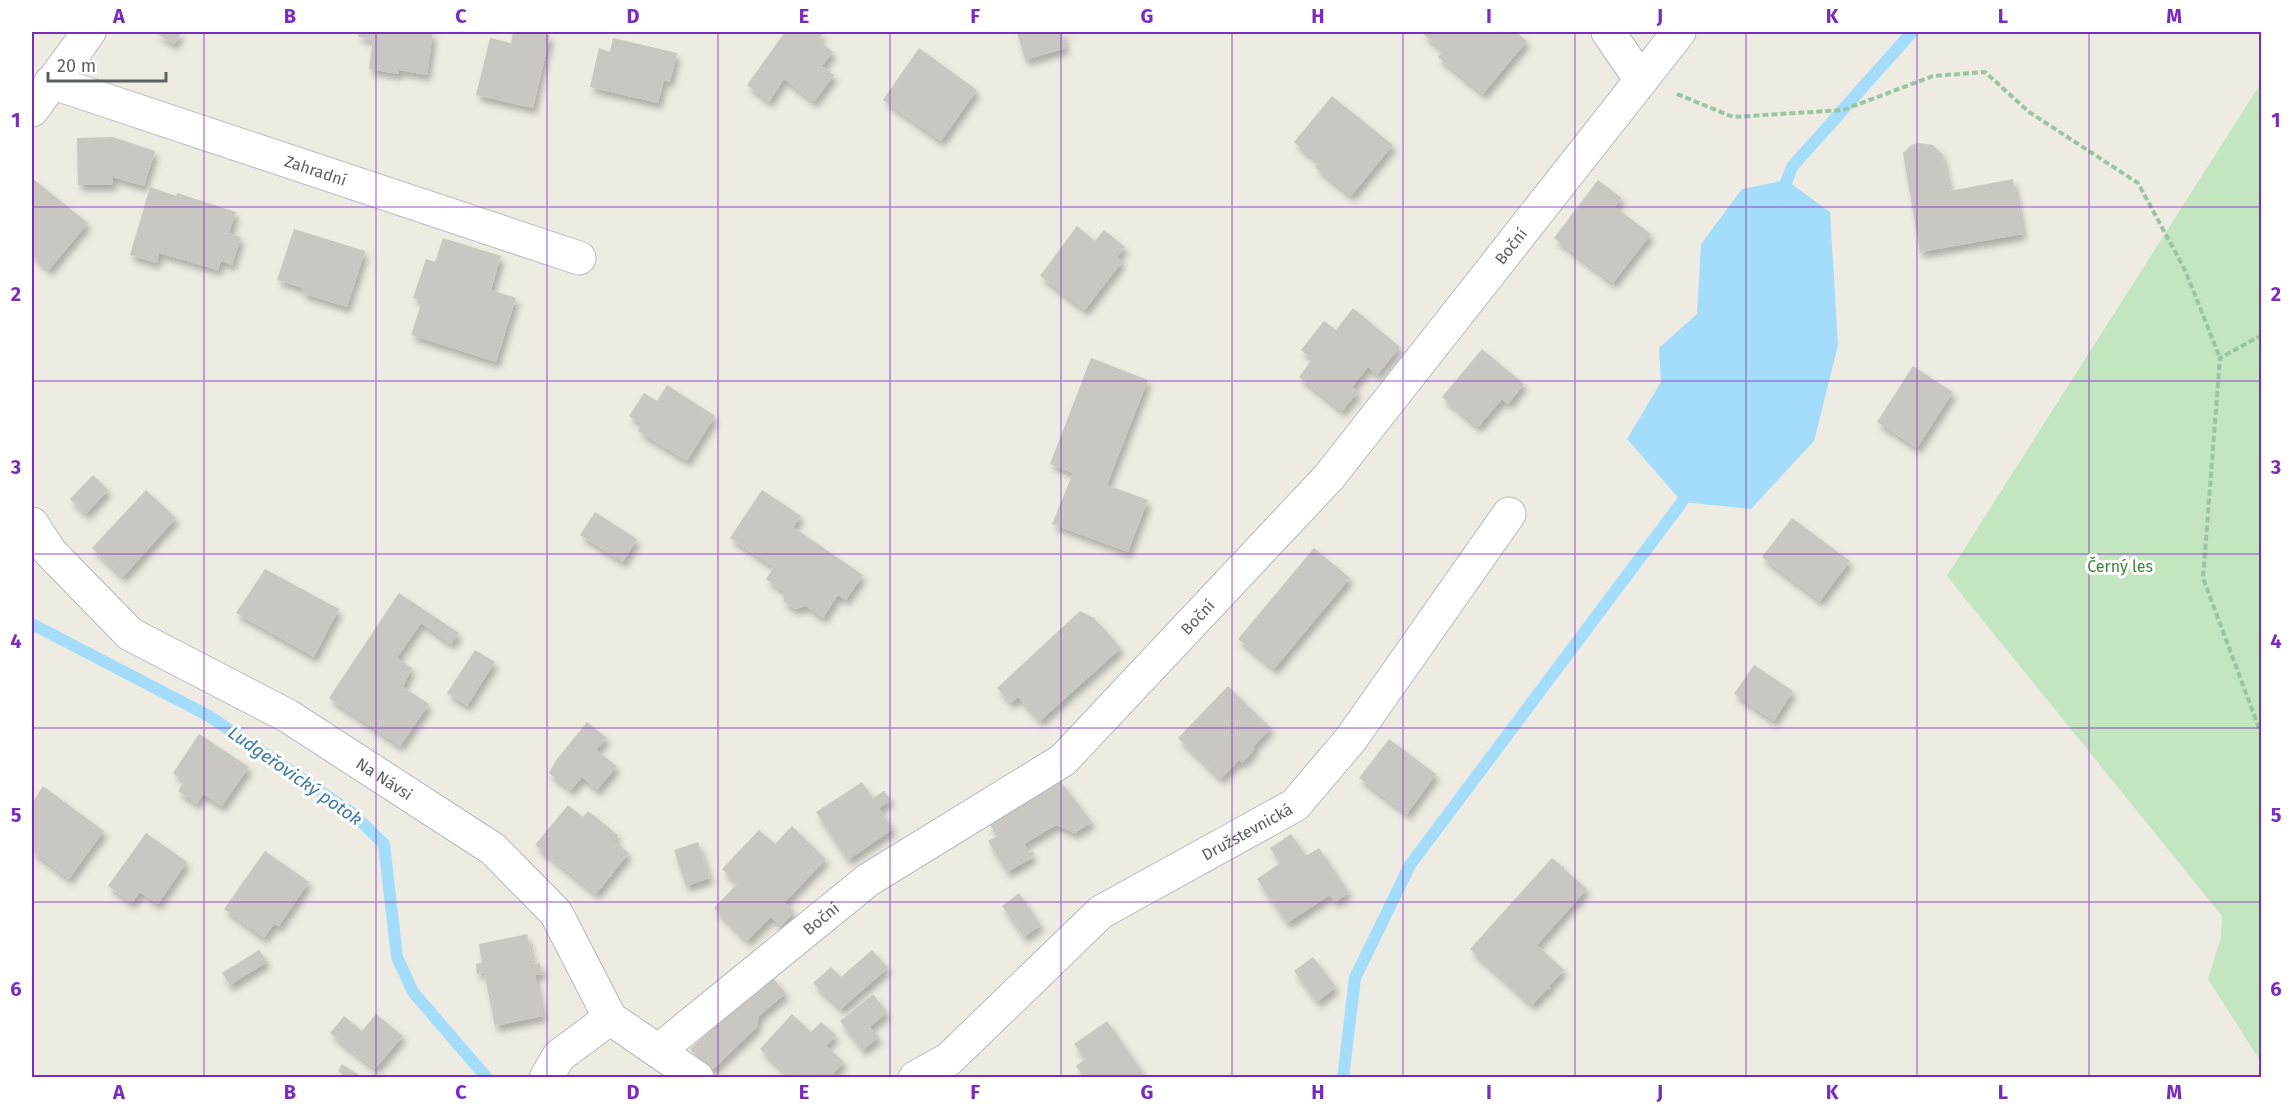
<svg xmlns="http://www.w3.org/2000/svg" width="2293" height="1109" font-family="'Fira Sans',sans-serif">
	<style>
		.green { fill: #c3e5c0 }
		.water { fill: #a4dcfc }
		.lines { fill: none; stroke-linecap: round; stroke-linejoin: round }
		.stream { stroke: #a4dcfc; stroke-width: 12 }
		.building { fill: #cac7c2; filter: url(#shadow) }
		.minor-casing { stroke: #b6b9bd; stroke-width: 35 }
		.path { stroke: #9ac5a3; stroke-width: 4; stroke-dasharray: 6 3; stroke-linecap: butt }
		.minor { stroke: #fff; stroke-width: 33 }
		.grid { fill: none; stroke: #7b2cbf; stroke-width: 1.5; stroke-opacity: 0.55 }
		.labels { text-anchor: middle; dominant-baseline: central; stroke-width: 6; stroke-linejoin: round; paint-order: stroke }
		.street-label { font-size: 16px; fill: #5b6063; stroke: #fff }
		.park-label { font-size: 16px; fill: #3a8638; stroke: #fff }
		.water-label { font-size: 18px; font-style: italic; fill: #3f78a5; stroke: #fff }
		.neatline { fill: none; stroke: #7b2cbf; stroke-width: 2 }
		.grid-label { font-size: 20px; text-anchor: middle; font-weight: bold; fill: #7b2cbf }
	</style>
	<defs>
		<filter id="shadow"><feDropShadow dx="3.5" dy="6" stdDeviation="3" flood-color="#0004"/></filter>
	</defs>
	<rect width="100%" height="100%" fill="#eeebe3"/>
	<path class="green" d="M2261,83V1062L2208,979L2221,938L2222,916L1947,576Z"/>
	<path class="water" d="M1786,180L1830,212L1838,346L1814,441L1751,509L1682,502L1627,439L1661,382L1659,348L1697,314L1701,244L1742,189Z"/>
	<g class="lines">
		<g class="stream">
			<path d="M1781,196L1792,167L1912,32"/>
			<path d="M32,624L209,716L352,813L384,844L397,957L413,992L487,1078"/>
			<path d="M1343,1078L1355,978L1410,865L1682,502L1687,486"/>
		</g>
	</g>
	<g class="building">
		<path d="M154,32H182L174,44Z"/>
		<path d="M359,32H433L427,75L399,70V74L369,69L373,39L358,37Z"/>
		<path d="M513,32H535L550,35L533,108L476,95L490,38L511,43Z"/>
		<path d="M785,32H824L818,40L833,52L822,66L834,75L814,102L784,79L769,102L747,85Z"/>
		<path d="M1017,32H1070L1062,35L1066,48L1025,60Z"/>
		<path d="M1421,32H1516L1527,41L1483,94L1438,57L1443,51Z"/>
		<path d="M613,38L677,53L670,82L664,80L658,103L590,87L599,48L610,52Z"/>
		<path d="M919,48L977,90L941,141L883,100Z"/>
		<path d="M1332,96L1393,145L1351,196L1315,167L1318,162L1294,142Z"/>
		<path d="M113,137L155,151L144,186L113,177V185H78L77,138Z"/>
		<path d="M1918,143L1933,145L1942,154L1950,191L2013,179L2023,234L1920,252L1903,153L1911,145Z"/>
		<path d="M32,178L88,223L49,270L32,255Z"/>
		<path d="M1598,180L1622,198L1615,207L1651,234L1613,283L1554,238Z"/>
		<path d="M150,187L176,196L177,193L236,212L229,233L241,237L232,265L221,261L218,270L159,253L157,263L130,255Z"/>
		<path d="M1077,226L1095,241L1104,230L1125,247L1117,257L1122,262L1085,310L1040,276Z"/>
		<path d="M294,229L365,251L347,307L302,293L303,288L277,280Z"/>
		<path d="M443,238L501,256L491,290L516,298L496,362L411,335L422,301L413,298L426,259L435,262Z"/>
		<path d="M1353,308L1400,347L1377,375L1368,367L1352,387L1358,392L1342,411L1299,377L1312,359L1301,350L1324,321L1336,330Z"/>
		<path d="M1482,349L1524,384L1508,404L1502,399L1478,427L1442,397Z"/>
		<path d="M1091,358L1148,380L1107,485L1148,500L1128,552L1052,524L1073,473L1050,464Z"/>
		<path d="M1913,366L1953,392L1917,448L1877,422Z"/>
		<path d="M667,385L715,416L687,461L638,431L642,424L629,416L644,393L657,401Z"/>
		<path d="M93,475L108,490L86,514L70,499Z"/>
		<path d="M146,490L176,518L123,577L92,548Z"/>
		<path d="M762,490L801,516L793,527L863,575L846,600L838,595L823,618L806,606L795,609L784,602L783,591L766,579L774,567L730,538Z"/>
		<path d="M595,512L637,539L623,562L580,535Z"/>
		<path d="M1792,518L1850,561L1820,601L1762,557Z"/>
		<path d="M1314,548L1350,578L1274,669L1238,639Z"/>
		<path d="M265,569L339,609L314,657L236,613Z"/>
		<path d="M399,593L459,633L451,644L421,623L397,658L412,668L403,687L429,704L400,746L329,698Z"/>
		<path d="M1080,611L1094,618L1121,648L1040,721L1018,697L1011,703L997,688Z"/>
		<path d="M475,650L495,662L467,706L447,693Z"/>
		<path d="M1754,665L1793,691L1774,721L1734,694Z"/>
		<path d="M1228,686L1271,728L1253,747L1255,749L1242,763L1239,760L1221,779L1178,738Z"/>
		<path d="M587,722L607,738L596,750L617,766L597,790L582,777L571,790L549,773L557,759Z"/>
		<path d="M199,734L249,767L222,806L203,794L197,804L178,791L184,781L173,773Z"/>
		<path d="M1389,739L1436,774L1407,814L1359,778Z"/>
		<path d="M862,782L873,798L884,791L891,800L879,808L893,829L848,860L816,812Z"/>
		<path d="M1061,782L1092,822L1075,833L1056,825L1024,844L1030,853L1033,851L1034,854L1031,856L1032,858L1007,872L988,841L997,836L989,823Z"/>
		<path d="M43,786L104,831L69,879L32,851V803Z"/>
		<path d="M568,805L583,817L588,811L618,835L614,841L629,853L596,894L535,845Z"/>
		<path d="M792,826L826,859L785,902L794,912L781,926L771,917L747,941L714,908L737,884L722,869L759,830L775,844Z"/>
		<path d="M146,833L187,862L158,904L140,892L132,903L108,886Z"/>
		<path d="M1291,834L1306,856L1319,848L1349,893L1335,902L1330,895L1287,923L1257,879L1280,863L1270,848Z"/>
		<path d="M698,842L710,878L686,886L674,850Z"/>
		<path d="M265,851L309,882L279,926L274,924L264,938L224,909Z"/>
		<path d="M1552,858L1563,867L1564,866V869L1587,889L1537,945L1564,970L1549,986L1551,988L1549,990L1548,988L1532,1005L1470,949Z"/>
		<path d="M1019,893L1041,925L1024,937L1002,906Z"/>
		<path d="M527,934L533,964L540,963L542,974L535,975L543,1016L495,1026L484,972L477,974L476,964L482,963L479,944Z"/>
		<path d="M259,950L267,962L230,985L222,973Z"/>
		<path d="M872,950L888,968L841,1009L813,983L831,967L841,977Z"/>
		<path d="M1313,957L1336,987L1317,1002L1294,971Z"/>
		<path d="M770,975L786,993L759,1016L757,1023L758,1026L711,1071L690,1049Z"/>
		<path d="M873,994L887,1012L870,1027L879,1037L863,1050L840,1021Z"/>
		<path d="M376,1014L403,1036L375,1069L330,1033L344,1016L362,1031Z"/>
		<path d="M792,1014L811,1032L821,1022L836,1035L826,1046L844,1062L830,1077H790L760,1049Z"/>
		<path d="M1107,1021L1146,1077H1084L1076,1066L1085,1059L1074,1044Z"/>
		<path d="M342,1064L362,1077H341L343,1075L338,1071Z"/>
	</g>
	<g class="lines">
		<g class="minor-casing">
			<g id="minor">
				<path d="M1608,32L1641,80"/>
				<path id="s1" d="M51,82L579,258"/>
				<path d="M32,110L89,32"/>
				<path id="s2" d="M32,524L50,552L130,634L288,716L493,849L556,913L610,1018L697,1078"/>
				<path id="s3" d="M658,1051L868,880L1063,760L1329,477L1679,32"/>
				<path d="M546,1078L559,1056L610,1018"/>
				<path id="s4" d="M915,1078L949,1059L1101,912L1295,805L1351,739L1509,514"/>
			</g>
		</g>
		<g class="path">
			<path d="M1677,94L1733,117L1843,110L1933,76L1985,72L2029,112L2138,183L2185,270L2220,358"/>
			<path d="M2262,335L2220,358L2203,578L2262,736"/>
		</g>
		<use href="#minor" class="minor"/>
	</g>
	<path class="grid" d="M204,32V1078M376,32V1078M547,32V1078M718,32V1078M890,32V1078M1061,32V1078M1232,32V1078M1403,32V1078M1575,32V1078M1746,32V1078M1917,32V1078M2089,32V1078M32,207H2262M32,381H2262M32,554H2262M32,728H2262M32,902H2262"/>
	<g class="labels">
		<g class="street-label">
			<text stroke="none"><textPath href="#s1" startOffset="279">Zahradní</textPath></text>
			<text stroke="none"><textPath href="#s3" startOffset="1182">Boční</textPath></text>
			<text stroke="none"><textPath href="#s3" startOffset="696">Boční</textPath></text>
			<text stroke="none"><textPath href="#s2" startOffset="441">Na Návsi</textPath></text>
			<text stroke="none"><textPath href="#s4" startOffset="417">Družstevnická</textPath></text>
			<text stroke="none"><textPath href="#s3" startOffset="210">Boční</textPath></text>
		</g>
		<g class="park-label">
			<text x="2120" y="566">Černý les</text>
		</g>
		<g class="water-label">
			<text transform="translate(295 776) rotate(35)">Ludgeřovický potok</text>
		</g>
	</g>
	<rect width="2293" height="1109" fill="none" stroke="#ffffff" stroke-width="66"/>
	<path d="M48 72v9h118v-9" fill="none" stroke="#5b6063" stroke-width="3"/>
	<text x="57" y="72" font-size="18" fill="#5b6063" stroke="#ffffff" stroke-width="4.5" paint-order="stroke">20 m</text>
	<rect x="33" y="33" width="2227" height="1043" class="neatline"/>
	<g class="grid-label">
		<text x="119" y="23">A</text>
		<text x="290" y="23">B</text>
		<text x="461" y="23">C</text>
		<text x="633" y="23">D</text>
		<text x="804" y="23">E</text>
		<text x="975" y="23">F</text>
		<text x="1147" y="23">G</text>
		<text x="1318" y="23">H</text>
		<text x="1489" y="23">I</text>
		<text x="1660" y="23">J</text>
		<text x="1832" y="23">K</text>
		<text x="2003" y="23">L</text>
		<text x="2174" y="23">M</text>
		<text x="16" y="127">1</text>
		<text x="2276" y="127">1</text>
		<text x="16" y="301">2</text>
		<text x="2276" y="301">2</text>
		<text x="16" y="474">3</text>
		<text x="2276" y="474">3</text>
		<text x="16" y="648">4</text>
		<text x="2276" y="648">4</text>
		<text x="16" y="822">5</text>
		<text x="2276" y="822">5</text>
		<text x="16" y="996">6</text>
		<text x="2276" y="996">6</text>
		<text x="119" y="1099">A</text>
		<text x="290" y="1099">B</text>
		<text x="461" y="1099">C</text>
		<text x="633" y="1099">D</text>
		<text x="804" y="1099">E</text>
		<text x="975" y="1099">F</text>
		<text x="1147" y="1099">G</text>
		<text x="1318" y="1099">H</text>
		<text x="1489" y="1099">I</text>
		<text x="1660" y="1099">J</text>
		<text x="1832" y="1099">K</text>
		<text x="2003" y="1099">L</text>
		<text x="2174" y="1099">M</text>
	</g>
</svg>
